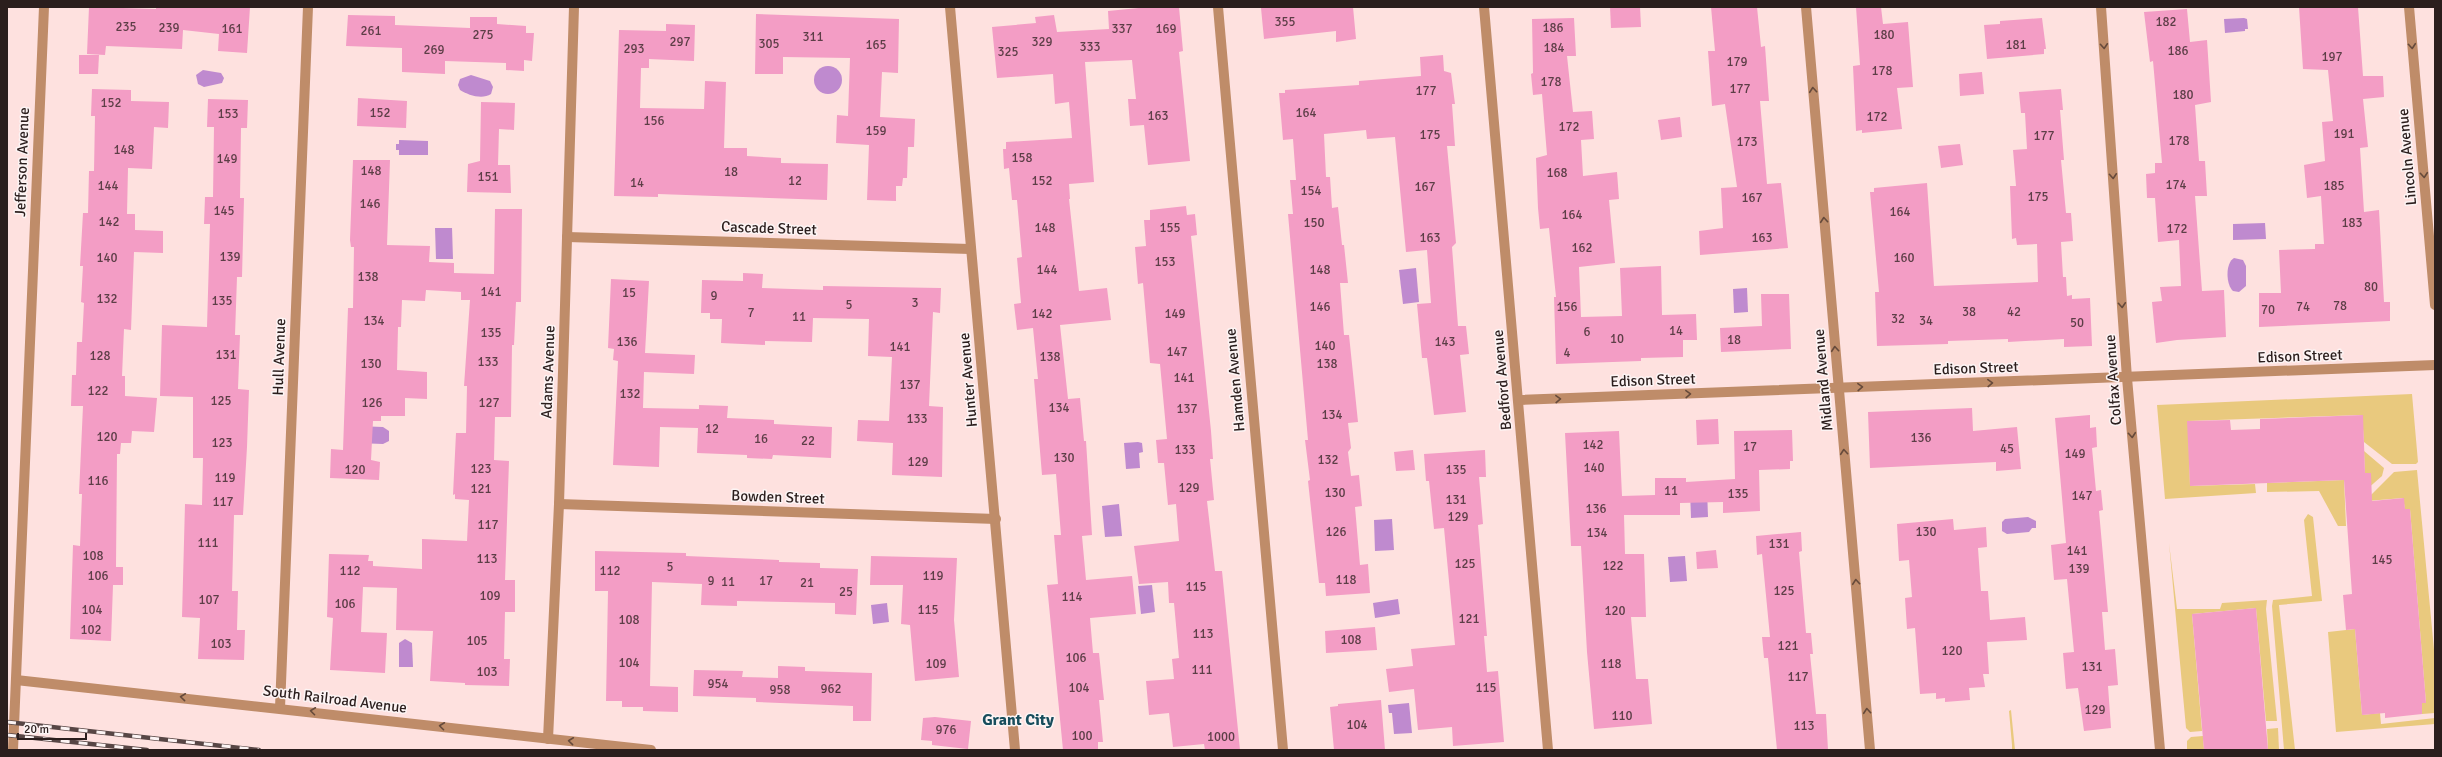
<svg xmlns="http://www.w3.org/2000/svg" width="2442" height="757" font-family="Signika,sans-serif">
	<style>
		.green { fill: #e9c97e }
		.water { fill: #bf8acf }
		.building { fill: #f39dc5 }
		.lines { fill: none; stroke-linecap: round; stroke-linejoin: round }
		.minor { stroke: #bf8c69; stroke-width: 10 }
		.rail-casing { stroke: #574645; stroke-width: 4.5 }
		.rail { stroke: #fcf4f4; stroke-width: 3; stroke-dasharray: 9; stroke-linecap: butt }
		.oneway { stroke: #664a3b }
		.labels { text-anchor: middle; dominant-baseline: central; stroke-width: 3; stroke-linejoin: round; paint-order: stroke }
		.number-label { font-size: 13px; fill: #5d3e47 }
		.street-label { font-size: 15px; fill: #2b1e1d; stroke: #fcf4f4 }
		.neighbourhood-label { font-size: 16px; font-weight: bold; fill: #184d5c; stroke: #fcf4f4 }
	</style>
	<rect width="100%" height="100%" fill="#fee1df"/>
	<g class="green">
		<path d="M2412,394L2418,462L2416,464H2392L2364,442L2362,415L2188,421L2190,486L2255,484L2256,493L2165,499L2157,405Z"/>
		<path d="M2364,451L2384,468L2382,476L2366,490L2371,479V473H2365Z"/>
		<path d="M2417,470L2435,660V713L2422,714V703H2426L2410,509H2405L2403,498L2367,501V499L2394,472Z"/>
		<path d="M2344,480L2346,526H2338L2319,491L2267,492V483Z"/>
		<path d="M2308,514L2313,517L2322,601L2279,605L2295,750H2284L2272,606L2273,600L2312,596L2304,520Z"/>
		<path d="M2169,543L2177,609H2220L2222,603L2267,600L2266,609L2277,721H2266L2256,608L2192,614L2202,731L2190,732L2186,728Z"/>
		<path d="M2355,629L2362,715L2380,713L2381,724L2435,718V724L2336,732L2328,632Z"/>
		<path d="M2011,710L2015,750H2012V745L2009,711Z"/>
		<path d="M2278,728L2279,750H2268L2267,729Z"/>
		<path d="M2203,736L2204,750H2187V741L2191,737Z"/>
	</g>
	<g class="water">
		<path d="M2244,18L2247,19L2248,29H2245V31L2225,33L2224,19Z"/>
		<circle cx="828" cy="80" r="14"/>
		<path d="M203,70L221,73L224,78L222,83L204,87L198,84L196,75Z"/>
		<path d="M471,75L490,81L493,87L491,94C482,100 468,95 460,90L458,85L460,79Z"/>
		<path d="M399,140L428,141V155H399V150H396V144H399Z"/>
		<path d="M2265,223L2266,239L2233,240V224Z"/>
		<path d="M435,228H452L453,259H436Z"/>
		<path d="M2234,258L2243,260L2246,266V286L2239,292L2233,291C2226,285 2225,263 2234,258Z"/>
		<path d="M1416,268L1419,302L1403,304L1399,270Z"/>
		<path d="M1747,288L1748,312L1734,313L1733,289Z"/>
		<path d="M357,426L383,427L389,431V441L383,444L357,443Z"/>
		<path d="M1138,442L1142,443L1143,452L1139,453L1140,468L1126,469L1124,443Z"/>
		<path d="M1707,489L1708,517L1691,518L1690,490Z"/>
		<path d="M1119,504L1122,536L1105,537L1102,506Z"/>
		<path d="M2028,517L2036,521V528H2032L2029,532L2007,534L2002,531V522L2005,519Z"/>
		<path d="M1392,519L1394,550L1375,551L1374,520Z"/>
		<path d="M1685,556L1687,581L1670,582L1668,557Z"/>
		<path d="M1152,585L1155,612L1141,614L1138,586Z"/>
		<path d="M1398,599L1400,614L1375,618L1373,603Z"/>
		<path d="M887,603L889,622L873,624L871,605Z"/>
		<path d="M405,639L412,643L413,667H399V643Z"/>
		<path d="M1409,703L1412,733L1394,734L1392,713H1389L1388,705Z"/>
	</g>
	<g class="building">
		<path d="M89,7L156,9V7H250L247,53L218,51L219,34L183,30L182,49L106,46L105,55L87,54Z"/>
		<path d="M1149,7H1179L1183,51L1179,52L1190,161L1148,165L1144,125L1130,126L1128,99H1136L1132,60L1085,62L1094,182L1069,184L1070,199H1069L1079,291L1107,288L1111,320L1060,325L1068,399L1080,398L1084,441H1086L1092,535L1082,536L1086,580L1132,576L1136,614L1090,618L1093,653H1099L1102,682L1104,700H1099L1103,742H1098V750H1063L1047,585L1058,584L1054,535H1061L1056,474L1042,475L1034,379H1038L1033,328L1017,330L1014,304L1021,303L1017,258L1022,257L1017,200H1012L1009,168L1004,169L1003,149H1006V142L1072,138L1069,102L1055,104L1053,74L997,78L992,27L1036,23L1035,17L1054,15L1057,32L1109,29L1108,11Z"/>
		<path d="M1281,7H1353L1356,39L1336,42V31L1264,39L1261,8Z"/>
		<path d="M1610,7H1640L1641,27L1611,28Z"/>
		<path d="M1711,7H1757L1761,47L1765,46L1769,101H1760L1767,184L1781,183L1788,248L1700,255L1699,231L1723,228L1721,188L1737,187L1725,104L1712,106L1708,51H1715Z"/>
		<path d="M1856,7H1881L1883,24L1908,22L1913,87L1897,88L1902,129L1862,133V130L1856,131L1853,66L1860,65Z"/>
		<path d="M2299,7H2358L2363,76H2383L2384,97L2363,99L2368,147L2360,148L2364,212L2379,210L2384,302H2390V321L2259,327V293H2281L2279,250L2315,249V244H2324L2321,196L2307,198L2304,165L2325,161L2322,122L2333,121L2328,70L2303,69Z"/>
		<path d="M2187,9L2190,42L2207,40L2211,102L2195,105L2199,161H2205L2207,196H2195L2202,291L2224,290L2226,337L2177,340L2156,343L2152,302L2162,301L2160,287L2181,286L2179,240L2158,242L2155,198H2147L2146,174L2155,173V163H2162L2153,61L2150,62L2144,12Z"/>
		<path d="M756,14L899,19L898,73L882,72L880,117L915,119L914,147H908L907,178H903L902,186H896V201L867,200L869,145L836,143L837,115L848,116L850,58L783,57V74H755Z"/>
		<path d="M348,15L395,16V25L470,28V17H497V24L526,26V33H534L532,61L524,60V71L506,70V63L445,61V74L402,72V48L346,46Z"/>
		<path d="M1574,18L1576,56H1567L1573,112L1592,111L1594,139L1581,140L1583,176L1617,172L1619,199L1609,200L1615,263L1579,267L1581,317L1622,316L1620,268L1661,266L1662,315L1696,314L1697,340H1683V357L1641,358V361L1556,364L1554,297H1556L1549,228L1540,229L1538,208L1536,158L1547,155L1542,94L1533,95L1531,74L1533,73L1532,19Z"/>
		<path d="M2042,18L2046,49H2044V54L1987,59L1984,25L2000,24V21Z"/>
		<path d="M666,24L695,25L694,61L649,59V68H641L640,108L704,109L705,81L726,82L724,148H747V156L781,158V163L828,164L827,200L658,194V197L614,196L619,30L666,31Z"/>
		<path d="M79,55H99L98,74H79Z"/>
		<path d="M1443,55L1444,71L1451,73L1455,104H1452L1455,146H1447L1456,243L1452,247L1458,326H1466L1469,354L1460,355L1466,412L1434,415L1427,358H1422L1417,304L1431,303L1427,250L1406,252L1395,137L1367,139L1366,130L1324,134L1326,177H1330L1332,208L1338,207L1342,245H1344L1348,283H1340L1344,335H1349L1358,422L1348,423L1351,448L1348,452L1351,476L1359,475L1362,506L1355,507L1360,565L1368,564L1370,593L1326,596L1325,583H1319L1308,481L1310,480L1305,440H1308L1288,214H1293L1290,180H1296L1293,139L1283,140L1279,93H1285V90L1359,85V81L1421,76L1420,57Z"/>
		<path d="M1982,72L1984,94L1960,96L1959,74Z"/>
		<path d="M92,89L131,90V101L169,102L168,128L154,127L152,169L128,168L127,214H135V230L163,231V253L134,252L131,330L124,329L122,376H125V396L157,398L154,432L132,431L131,443H121L120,454H117L116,567H123V585H113L111,641L70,639L73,545L80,546L82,494H79L83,406H71L72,375H76L77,342H82L84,303L81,302L83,266H80L83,213H88L89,171H94L95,116H91Z"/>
		<path d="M2061,89L2063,110H2060L2064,160H2061L2066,213H2071L2073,241L2061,242L2063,277H2066L2067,296L2072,295V299L2090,298L2092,346L2064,347V339L2008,342V339L1948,341V344L1877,346L1875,292H1879L1870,192H1874V188L1927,183L1934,286L2038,282L2037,244L2017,245L2016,238L2012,239L2010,186H2016L2013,150L2027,149L2025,113H2021L2019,92Z"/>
		<path d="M358,98L407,101L406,128L357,126Z"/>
		<path d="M208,99L248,100L247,128H241L240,198H244L243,238L242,277H237L235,335H240L238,389L249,390L247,447L243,515H234L232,591H238L237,630H245L244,660L198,659L200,618L182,617L185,504L202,505L203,458H193V397L160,396L162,325L207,327L210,224H204L205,197H213L214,127H207Z"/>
		<path d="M481,102L515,103L514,130L499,129L498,165H510L511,193L467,192L468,164L480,161Z"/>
		<path d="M1680,117L1682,137L1661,140L1658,120Z"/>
		<path d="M1960,144L1963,165L1941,168L1938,146Z"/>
		<path d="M353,160H390L387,245L430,246L429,262L454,263V273L494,274L495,209H522L521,302H516L514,345H512L511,417H495L494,460L509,461L505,580H515V612H505L504,659H510L509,686L465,685V683L430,681L433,631L396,630L397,588L363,587L361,632L387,633L385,673L330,670L333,618L327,617L329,554L369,555L368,561H373V566L422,569V539L467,541L469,500L455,499V494L453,495L456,433H466L467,386H464L470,300H461V292L426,290L425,301L402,300L401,327H398L397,370L427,372V399L405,398V416H381V421H373L371,460L380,462L379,480L330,478L331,449L343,450L348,308H353L354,247H351L350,240Z"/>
		<path d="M1186,206L1187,215L1195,214L1197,235L1191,236L1211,431L1213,459H1210L1214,500L1207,501L1215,571H1222L1240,750H1205L1204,744L1173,747L1169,713L1149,715L1146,681L1174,679L1172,659L1179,658L1174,603H1169L1168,582L1139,584L1134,546L1179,541L1176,504L1168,505L1164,463H1158L1156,440L1167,439L1160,364L1150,363L1143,283L1138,284L1135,247L1146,246L1144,220H1150V210Z"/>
		<path d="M743,273L763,274L762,288L823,290V286L941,288L940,313L933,312L929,406L943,407L942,477L892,475L893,443L857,441L858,420L889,421L892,357L868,356L869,319L813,318L812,342L765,341V345L721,343L722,319H710V313H701L702,280L743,281Z"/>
		<path d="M611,279L649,281L645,353L695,355L694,374L644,372L643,408L699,409V405L728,406L727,418L774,420V424L832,427L831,458L773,455L772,459L747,458V455L697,453L698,428L660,427L659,467L613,465L618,361L613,360L614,349L608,348Z"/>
		<path d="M1761,294H1789L1791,349L1721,352L1720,328L1762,326Z"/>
		<path d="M1972,408L1973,431L2017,427L2021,469L1996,471V462L1870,468L1868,412Z"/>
		<path d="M2090,415V428L2096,427L2097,447L2092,448L2096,491L2101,490L2103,510L2099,511L2108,612H2102L2105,650L2115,649L2118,685L2108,686L2111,728L2084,731L2078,688L2066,689L2063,653L2074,652L2067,579L2054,580L2051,545L2066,543L2055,418Z"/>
		<path d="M2363,415L2365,473H2371L2372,501L2404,498L2405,509H2410L2426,703H2422V714L2385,718V713L2362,715L2355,629L2346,630L2343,595L2352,594L2344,480L2190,486L2187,421L2230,420L2231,430L2260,429V419Z"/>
		<path d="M1718,419L1719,444L1697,445L1696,420Z"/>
		<path d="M1792,430L1793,461H1790V469L1759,470L1760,511L1723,513V502L1680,503V515H1624L1625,554H1644L1646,617H1631L1636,679H1648L1652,724L1594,729L1587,652L1581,546H1571L1565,433L1619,431L1622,496L1655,495V478H1686V482L1735,479L1734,431Z"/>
		<path d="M1413,450L1415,470L1396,471L1394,452Z"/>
		<path d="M1485,450L1486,477H1479L1483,524L1478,525L1487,636H1484L1487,672L1498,671L1504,742L1453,746L1452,727L1418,730L1414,689L1389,692L1386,669L1413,666L1411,649L1455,645L1444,528L1434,529L1429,481H1426L1424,454Z"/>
		<path d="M1953,519L1954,530L1986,527L1987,547L1978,548L1981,591H1988L1990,620L2025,617L2027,640L1987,642L1989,674H1983L1985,687L1969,688L1970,700L1945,702V698L1936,699V693L1920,694L1915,628L1907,629L1905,598L1912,597L1909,560L1899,561L1897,524Z"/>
		<path d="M1801,532L1802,551L1799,552L1806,633H1811L1813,654H1810L1816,714H1826L1828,750H1777L1768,658H1764L1762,637H1770L1762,554L1757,555L1756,536Z"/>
		<path d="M1716,550L1718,568L1697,569L1696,552Z"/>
		<path d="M595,551L686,553V556L779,560V562L820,563V568L858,569L856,615L835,614V603L737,601V606L701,605L702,584L652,582L650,686L678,687V712L643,711V707H622V701H606L608,591H595Z"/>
		<path d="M871,556L957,558L954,620L959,677L915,681L910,625L901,624L903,585H870Z"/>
		<path d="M2256,608L2268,750H2204L2192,614Z"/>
		<path d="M1375,627L1377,650L1326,653L1325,631Z"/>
		<path d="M778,666L805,667V671L872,673L871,721H853V706L756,702V698L693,696L694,670L743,671L742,677L778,678Z"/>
		<path d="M1381,700L1385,750H1334L1330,707L1338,706V704Z"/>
		<path d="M935,717L971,721L968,749L932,745V741L921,740L923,718Z"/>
	</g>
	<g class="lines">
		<g class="minor">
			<path d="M950,7L1015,750"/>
			<path d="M1218,7L1283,750"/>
			<path d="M1484,7L1548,750"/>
			<path d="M1806,7L1870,750"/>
			<path d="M2101,7L2127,378L2160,750"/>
			<path d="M2409,7L2435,305"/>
			<path d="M567,237L970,249"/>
			<path d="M1519,400L2435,365"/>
			<path d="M559,504L996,519"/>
			<path d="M16,680L651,750"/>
			<path d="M280,708L308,7"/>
			<path d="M548,739L559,504L574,7"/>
			<path d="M13,750L44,7"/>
		</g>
		<g class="rail-casing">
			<g id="rail">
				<path d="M7,722L259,750"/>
				<path d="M7,735L147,750"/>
			</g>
		</g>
		<use href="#rail" class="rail"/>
	</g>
	<defs><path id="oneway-chevron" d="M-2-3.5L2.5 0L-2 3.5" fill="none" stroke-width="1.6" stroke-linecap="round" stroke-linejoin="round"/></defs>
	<g class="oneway">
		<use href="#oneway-chevron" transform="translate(2104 46) rotate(86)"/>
		<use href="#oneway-chevron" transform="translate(2412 46) rotate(85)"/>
		<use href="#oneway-chevron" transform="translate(1813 90) rotate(-95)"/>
		<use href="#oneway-chevron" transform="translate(2424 175) rotate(85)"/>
		<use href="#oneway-chevron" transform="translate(2113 176) rotate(86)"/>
		<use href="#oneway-chevron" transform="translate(1824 220) rotate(-95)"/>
		<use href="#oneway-chevron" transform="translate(2122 305) rotate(86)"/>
		<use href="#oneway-chevron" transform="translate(1835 349) rotate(-95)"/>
		<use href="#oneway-chevron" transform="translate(1990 383) rotate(-2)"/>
		<use href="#oneway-chevron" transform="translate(1860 387) rotate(-2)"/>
		<use href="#oneway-chevron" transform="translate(1688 394) rotate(-2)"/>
		<use href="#oneway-chevron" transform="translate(1558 399) rotate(-2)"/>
		<use href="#oneway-chevron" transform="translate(2132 435) rotate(85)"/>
		<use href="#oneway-chevron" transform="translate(1844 452) rotate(-95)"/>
		<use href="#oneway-chevron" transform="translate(1856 582) rotate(-95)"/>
		<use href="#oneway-chevron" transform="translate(183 697) rotate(-174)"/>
		<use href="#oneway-chevron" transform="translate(313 711) rotate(-173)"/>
		<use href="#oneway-chevron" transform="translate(1867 711) rotate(-95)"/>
		<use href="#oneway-chevron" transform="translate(442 726) rotate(-173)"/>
		<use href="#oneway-chevron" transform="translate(571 741) rotate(-174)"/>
	</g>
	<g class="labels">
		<g class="number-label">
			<text x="1285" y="22">355</text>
			<text x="2166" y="22">182</text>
			<text x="126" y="27">235</text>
			<text x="169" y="28">239</text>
			<text x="1553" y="28">186</text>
			<text x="232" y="29">161</text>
			<text x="1122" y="29">337</text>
			<text x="1166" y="29">169</text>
			<text x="371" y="31">261</text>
			<text x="483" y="35">275</text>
			<text x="1884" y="35">180</text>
			<text x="813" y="37">311</text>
			<text x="680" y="42">297</text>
			<text x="1042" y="42">329</text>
			<text x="769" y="44">305</text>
			<text x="876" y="45">165</text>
			<text x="2016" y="45">181</text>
			<text x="1090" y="47">333</text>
			<text x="1554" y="48">184</text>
			<text x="634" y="49">293</text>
			<text x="434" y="50">269</text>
			<text x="2178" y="51">186</text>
			<text x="1008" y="52">325</text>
			<text x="2332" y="57">197</text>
			<text x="1737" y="62">179</text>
			<text x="1882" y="71">178</text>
			<text x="1551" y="82">178</text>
			<text x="1740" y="89">177</text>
			<text x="1426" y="91">177</text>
			<text x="2183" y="95">180</text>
			<text x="111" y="103">152</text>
			<text x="380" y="113">152</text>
			<text x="1306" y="113">164</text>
			<text x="228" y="114">153</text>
			<text x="1158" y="116">163</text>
			<text x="1877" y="117">172</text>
			<text x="654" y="121">156</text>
			<text x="1569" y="127">172</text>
			<text x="876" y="131">159</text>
			<text x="2344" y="134">191</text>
			<text x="1430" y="135">175</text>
			<text x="2044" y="136">177</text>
			<text x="2179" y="141">178</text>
			<text x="1747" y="142">173</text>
			<text x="124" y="150">148</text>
			<text x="1022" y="158">158</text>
			<text x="227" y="159">149</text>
			<text x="371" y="171">148</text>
			<text x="731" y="172">18</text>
			<text x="1557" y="173">168</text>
			<text x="488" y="177">151</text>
			<text x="795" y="181">12</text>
			<text x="1042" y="181">152</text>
			<text x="637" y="183">14</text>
			<text x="2176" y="185">174</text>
			<text x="108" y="186">144</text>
			<text x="2334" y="186">185</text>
			<text x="1425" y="187">167</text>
			<text x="1311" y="191">154</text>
			<text x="2038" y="197">175</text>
			<text x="1752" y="198">167</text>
			<text x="370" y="204">146</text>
			<text x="224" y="211">145</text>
			<text x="1900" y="212">164</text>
			<text x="1572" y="215">164</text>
			<text x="109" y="222">142</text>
			<text x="1314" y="223">150</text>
			<text x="2352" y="223">183</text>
			<text x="1045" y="228">148</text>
			<text x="1170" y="228">155</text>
			<text x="2177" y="229">172</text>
			<text x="1430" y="238">163</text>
			<text x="1762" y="238">163</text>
			<text x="1582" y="248">162</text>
			<text x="230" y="257">139</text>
			<text x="107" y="258">140</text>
			<text x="1904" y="258">160</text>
			<text x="1165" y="262">153</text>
			<text x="1047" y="270">144</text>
			<text x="1320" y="270">148</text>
			<text x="368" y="277">138</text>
			<text x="2371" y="287">80</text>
			<text x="491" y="292">141</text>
			<text x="629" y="293">15</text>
			<text x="714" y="296">9</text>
			<text x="107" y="299">132</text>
			<text x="222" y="301">135</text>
			<text x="915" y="303">3</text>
			<text x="849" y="305">5</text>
			<text x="2340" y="306">78</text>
			<text x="1320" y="307">146</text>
			<text x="1567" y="307">156</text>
			<text x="2303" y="307">74</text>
			<text x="2268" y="310">70</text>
			<text x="1969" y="312">38</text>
			<text x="2014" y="312">42</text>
			<text x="751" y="313">7</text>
			<text x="1042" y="314">142</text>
			<text x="1175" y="314">149</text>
			<text x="799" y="317">11</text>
			<text x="1898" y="319">32</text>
			<text x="374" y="321">134</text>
			<text x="1926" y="321">34</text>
			<text x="2077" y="323">50</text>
			<text x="1676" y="331">14</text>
			<text x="1587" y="332">6</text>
			<text x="491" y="333">135</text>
			<text x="1617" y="339">10</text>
			<text x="1734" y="340">18</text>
			<text x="627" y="342">136</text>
			<text x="1445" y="342">143</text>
			<text x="1325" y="346">140</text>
			<text x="900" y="347">141</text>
			<text x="1177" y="352">147</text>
			<text x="1567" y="353">4</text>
			<text x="226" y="355">131</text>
			<text x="100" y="356">128</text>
			<text x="1050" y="357">138</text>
			<text x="488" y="362">133</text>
			<text x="371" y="364">130</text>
			<text x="1327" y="364">138</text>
			<text x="1184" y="378">141</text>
			<text x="910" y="385">137</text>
			<text x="98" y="391">122</text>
			<text x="630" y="394">132</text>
			<text x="221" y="401">125</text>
			<text x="372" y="403">126</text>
			<text x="489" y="403">127</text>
			<text x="1059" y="408">134</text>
			<text x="1187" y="409">137</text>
			<text x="1332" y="415">134</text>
			<text x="917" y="419">133</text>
			<text x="712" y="429">12</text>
			<text x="107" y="437">120</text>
			<text x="1921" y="438">136</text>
			<text x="761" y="439">16</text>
			<text x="808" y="441">22</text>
			<text x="222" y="443">123</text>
			<text x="1593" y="445">142</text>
			<text x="1750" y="447">17</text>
			<text x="2007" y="449">45</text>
			<text x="1185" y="450">133</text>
			<text x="2075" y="454">149</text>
			<text x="1064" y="458">130</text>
			<text x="1328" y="460">132</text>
			<text x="918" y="462">129</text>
			<text x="1594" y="468">140</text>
			<text x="481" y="469">123</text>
			<text x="355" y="470">120</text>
			<text x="1456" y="470">135</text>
			<text x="225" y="478">119</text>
			<text x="98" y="481">116</text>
			<text x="1189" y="488">129</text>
			<text x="481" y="489">121</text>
			<text x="1671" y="491">11</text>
			<text x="1335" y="493">130</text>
			<text x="1738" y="494">135</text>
			<text x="2082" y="496">147</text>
			<text x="1456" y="500">131</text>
			<text x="223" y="502">117</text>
			<text x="1596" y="509">136</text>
			<text x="1458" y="517">129</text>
			<text x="488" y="525">117</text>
			<text x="1336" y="532">126</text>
			<text x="1926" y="532">130</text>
			<text x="1597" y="533">134</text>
			<text x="208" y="543">111</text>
			<text x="1779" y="544">131</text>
			<text x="2077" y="551">141</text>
			<text x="93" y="556">108</text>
			<text x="487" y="559">113</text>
			<text x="2382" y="560">145</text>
			<text x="1465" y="564">125</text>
			<text x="1613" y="566">122</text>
			<text x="670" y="567">5</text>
			<text x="2079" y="569">139</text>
			<text x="350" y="571">112</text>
			<text x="610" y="571">112</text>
			<text x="98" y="576">106</text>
			<text x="933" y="576">119</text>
			<text x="1346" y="580">118</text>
			<text x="711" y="581">9</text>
			<text x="766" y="581">17</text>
			<text x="728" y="582">11</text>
			<text x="807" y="583">21</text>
			<text x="1196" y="587">115</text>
			<text x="1784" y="591">125</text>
			<text x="846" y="592">25</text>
			<text x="490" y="596">109</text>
			<text x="1072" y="597">114</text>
			<text x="209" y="600">107</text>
			<text x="345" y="604">106</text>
			<text x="92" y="610">104</text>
			<text x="928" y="610">115</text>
			<text x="1615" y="611">120</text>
			<text x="1469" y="619">121</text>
			<text x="629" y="620">108</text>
			<text x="91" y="630">102</text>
			<text x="1203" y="634">113</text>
			<text x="1351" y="640">108</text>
			<text x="477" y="641">105</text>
			<text x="221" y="644">103</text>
			<text x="1788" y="646">121</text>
			<text x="1952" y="651">120</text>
			<text x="1076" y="658">106</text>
			<text x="629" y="663">104</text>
			<text x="936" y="664">109</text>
			<text x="1611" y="664">118</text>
			<text x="2092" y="667">131</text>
			<text x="1202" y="670">111</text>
			<text x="487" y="672">103</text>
			<text x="1798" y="677">117</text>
			<text x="718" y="684">954</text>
			<text x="1079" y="688">104</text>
			<text x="1486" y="688">115</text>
			<text x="831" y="689">962</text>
			<text x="780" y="690">958</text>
			<text x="2095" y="710">129</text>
			<text x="1622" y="716">110</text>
			<text x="1357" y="725">104</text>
			<text x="1804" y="726">113</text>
			<text x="946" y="730">976</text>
			<text x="1082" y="736">100</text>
			<text x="1221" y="737">1000</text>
		</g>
		<g class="street-label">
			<text transform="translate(2407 157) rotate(-95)">Lincoln Avenue</text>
			<text transform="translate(22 162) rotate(-88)">Jefferson Avenue</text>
			<text transform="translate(769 228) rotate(2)">Cascade Street</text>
			<text transform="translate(2300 356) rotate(-2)">Edison Street</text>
			<text transform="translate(279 357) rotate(-88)">Hull Avenue</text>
			<text transform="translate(1976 368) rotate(-2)">Edison Street</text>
			<text transform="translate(548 372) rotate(-88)">Adams Avenue</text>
			<text transform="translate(968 380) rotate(-95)">Hunter Avenue</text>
			<text transform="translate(1235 380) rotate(-95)">Hamden Avenue</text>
			<text transform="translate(1502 380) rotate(-95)">Bedford Avenue</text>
			<text transform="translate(1653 380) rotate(-2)">Edison Street</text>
			<text transform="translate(1823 380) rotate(-95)">Midland Avenue</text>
			<text transform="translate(2113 380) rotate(-94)">Colfax Avenue</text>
			<text transform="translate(778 497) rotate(2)">Bowden Street</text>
			<text transform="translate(335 699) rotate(7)">South Railroad Avenue</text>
		</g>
		<g class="neighbourhood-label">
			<text x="1018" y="720">Grant City</text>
		</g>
	</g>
	<rect width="2442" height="757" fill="none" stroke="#2b1e1d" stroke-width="16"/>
	<path d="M18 733v6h68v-6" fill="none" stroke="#2b1e1d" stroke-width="2"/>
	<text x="24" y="733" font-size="12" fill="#2b1e1d" stroke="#fcf4f4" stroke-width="3" paint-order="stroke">20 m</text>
</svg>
